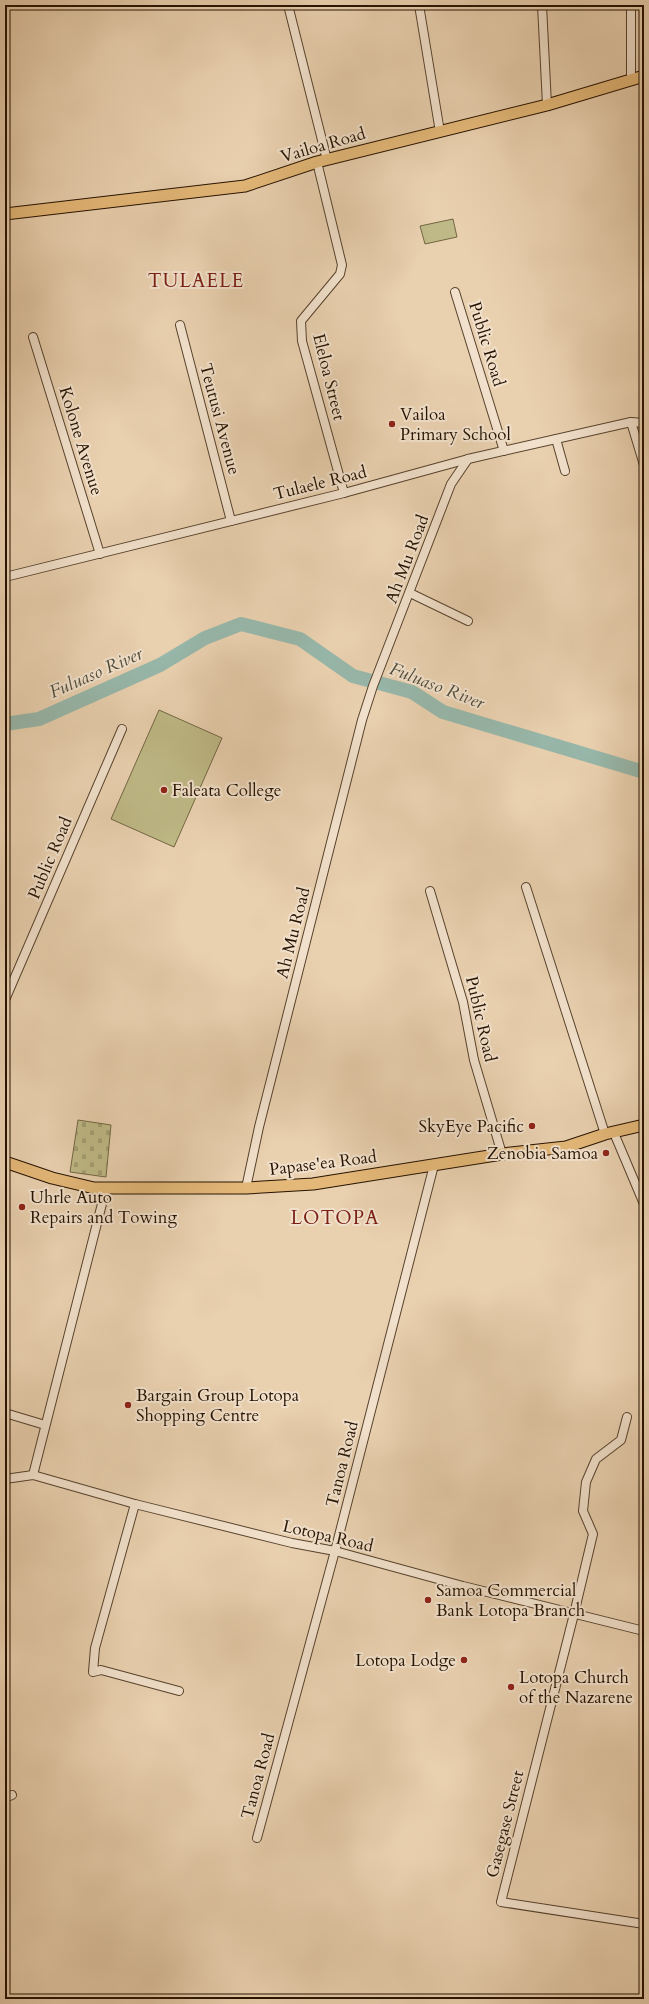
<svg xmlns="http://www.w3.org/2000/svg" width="649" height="2004" font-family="Cardo,serif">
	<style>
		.cemetery { fill: url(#cemetery-stones); stroke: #726643 }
		.pitch { fill: #beb986; stroke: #726643 }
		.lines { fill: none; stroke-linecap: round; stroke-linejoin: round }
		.river { stroke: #97b7aa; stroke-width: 14 }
		.minor-casing { stroke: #57422c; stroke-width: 10 }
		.major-casing { stroke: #261200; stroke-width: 13 }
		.minor { stroke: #f1e0cb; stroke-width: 8 }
		.major { stroke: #e4b878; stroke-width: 11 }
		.poi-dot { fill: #8f2418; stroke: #f1e0cb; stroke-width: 1.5 }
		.labels { text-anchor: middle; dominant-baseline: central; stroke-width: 4; stroke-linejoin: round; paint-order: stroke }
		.street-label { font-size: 17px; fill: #261200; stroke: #f1e0cb }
		.poi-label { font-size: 17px; fill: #261200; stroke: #f1e0cb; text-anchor: start }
		.water-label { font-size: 18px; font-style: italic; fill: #4e4c3c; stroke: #f1e0cb }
		.quarter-label { font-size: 19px; letter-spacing: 1px; fill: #7a1f14; stroke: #f1e0cb }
	</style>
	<defs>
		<pattern id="cemetery-stones" width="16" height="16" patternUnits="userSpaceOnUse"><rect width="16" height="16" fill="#beb986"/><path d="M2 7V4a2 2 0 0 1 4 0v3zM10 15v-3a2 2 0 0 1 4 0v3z" fill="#a39e72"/></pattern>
	</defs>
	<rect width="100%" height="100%" fill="#e9d0af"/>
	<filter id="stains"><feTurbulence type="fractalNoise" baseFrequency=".005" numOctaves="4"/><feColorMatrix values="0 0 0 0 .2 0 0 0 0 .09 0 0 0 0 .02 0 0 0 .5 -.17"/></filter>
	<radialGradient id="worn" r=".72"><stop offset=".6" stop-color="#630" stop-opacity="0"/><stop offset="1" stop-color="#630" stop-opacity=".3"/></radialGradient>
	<path class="cemetery" d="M78,1120L111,1125L106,1177L70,1172Z"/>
	<g class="pitch">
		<path d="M453,219L457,237L425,244L420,226Z"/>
		<path d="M159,710L222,738L174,847L111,819Z"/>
	</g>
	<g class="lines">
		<path class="river" d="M5,724L39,719L160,665L205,638L241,624L300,639L353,676L412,692L443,712L644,772"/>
		<g class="minor-casing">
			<g id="minor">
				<path d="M288,5L327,160"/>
				<path d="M419,5L440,132"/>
				<path d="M542,5L547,105"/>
				<path d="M631,80V5"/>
				<path d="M317,162L342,265L340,274L301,321L302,341L344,493"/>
				<path d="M455,292L504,451"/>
				<path d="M180,325L231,521"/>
				<path d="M33,337L100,554"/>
				<path d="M631,422L644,465"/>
				<path d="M556,439L565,471"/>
				<path d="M5,577L344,493L468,459L631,422L644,423"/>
				<path d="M410,593L468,621"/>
				<path d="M526,887L605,1134"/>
				<path d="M430,891L463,1002L474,1060L502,1154"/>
				<path d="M5,1000L122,729"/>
				<path d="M614,1133L644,1204"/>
				<path d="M246,1188L259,1127L362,720L373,686L451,484L468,459"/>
				<path d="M5,1413L45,1425"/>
				<path d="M627,1417L621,1440L596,1459L586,1482L583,1511L593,1534L574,1614L501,1902L644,1924"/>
				<path d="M33,1475L106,1188"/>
				<path d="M5,1479L33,1475L135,1504L292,1543L335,1551L463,1586L644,1631"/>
				<path d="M135,1504L95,1648L93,1672L101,1670L179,1691"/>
				<path d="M5,1798L12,1795"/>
				<path d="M257,1838L335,1551L434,1165"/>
			</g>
		</g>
		<g class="major-casing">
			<g id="major">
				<path d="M5,214L245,186L317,162L547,105L644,76"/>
				<path d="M5,1162L52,1178L94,1188H246L313,1184L502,1154L566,1147L605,1134L644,1125"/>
			</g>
		</g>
		<use href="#minor" class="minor"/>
		<use href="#major" class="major"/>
	</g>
	<g class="poi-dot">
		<circle cx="392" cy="424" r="4"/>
		<circle cx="164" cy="790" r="4"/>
		<circle cx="532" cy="1126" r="4"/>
		<circle cx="606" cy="1153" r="4"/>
		<circle cx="22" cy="1207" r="4"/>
		<circle cx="128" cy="1405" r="4"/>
		<circle cx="428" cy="1600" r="4"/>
		<circle cx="464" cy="1660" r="4"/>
		<circle cx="511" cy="1687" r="4"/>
	</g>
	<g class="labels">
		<g class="street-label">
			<text transform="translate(323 145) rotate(-16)">Vailoa Road</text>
			<text transform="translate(487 344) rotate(73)">Public Road</text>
			<text transform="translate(329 377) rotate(76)">Eleloa Street</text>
			<text transform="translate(220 419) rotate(75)">Teutusi Avenue</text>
			<text transform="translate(81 441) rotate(73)">Kolone Avenue</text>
			<text transform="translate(320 483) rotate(-14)">Tulaele Road</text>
			<text transform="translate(407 559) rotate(-69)">Ah Mu Road</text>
			<text transform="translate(50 858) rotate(-67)">Public Road</text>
			<text transform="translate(293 933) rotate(-76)">Ah Mu Road</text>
			<text transform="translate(481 1019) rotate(77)">Public Road</text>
			<text transform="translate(323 1163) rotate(-7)">Papase'ea Road</text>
			<text transform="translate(342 1464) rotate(-76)">Tanoa Road</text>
			<text transform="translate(328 1536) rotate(13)">Lotopa Road</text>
			<text transform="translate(258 1776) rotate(-75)">Tanoa Road</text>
			<text transform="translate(505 1824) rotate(-76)">Gasegase Street</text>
		</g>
		<g class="poi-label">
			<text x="400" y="414">Vailoa<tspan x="400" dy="20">Primary School</tspan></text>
			<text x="172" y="790">Faleata College</text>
			<text x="524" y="1126" text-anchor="end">SkyEye Pacific</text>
			<text x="598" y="1153" text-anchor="end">Zenobia Samoa</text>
			<text x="30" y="1197">Uhrle Auto<tspan x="30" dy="20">Repairs and Towing</tspan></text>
			<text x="136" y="1395">Bargain Group Lotopa<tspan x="136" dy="20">Shopping Centre</tspan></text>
			<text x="436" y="1590">Samoa Commercial<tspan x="436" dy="20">Bank Lotopa Branch</tspan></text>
			<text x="456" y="1660" text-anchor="end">Lotopa Lodge</text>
			<text x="519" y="1677">Lotopa Church<tspan x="519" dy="20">of the Nazarene</tspan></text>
		</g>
		<g class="water-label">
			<text transform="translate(96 673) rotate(-24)">Fuluaso River</text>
			<text transform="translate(437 686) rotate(21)">Fuluaso River</text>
		</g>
		<g class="quarter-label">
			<text x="196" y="281">TULAELE</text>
			<text x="335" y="1218">LOTOPA</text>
		</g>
	</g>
	<rect width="649" height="2004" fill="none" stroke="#e9d0af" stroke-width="20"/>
	<rect x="6" y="6" width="637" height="1992" fill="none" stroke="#261200" stroke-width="2"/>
	<rect x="10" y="10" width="629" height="1984" fill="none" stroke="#261200"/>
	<rect width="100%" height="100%" filter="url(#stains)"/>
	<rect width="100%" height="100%" fill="url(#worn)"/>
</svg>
